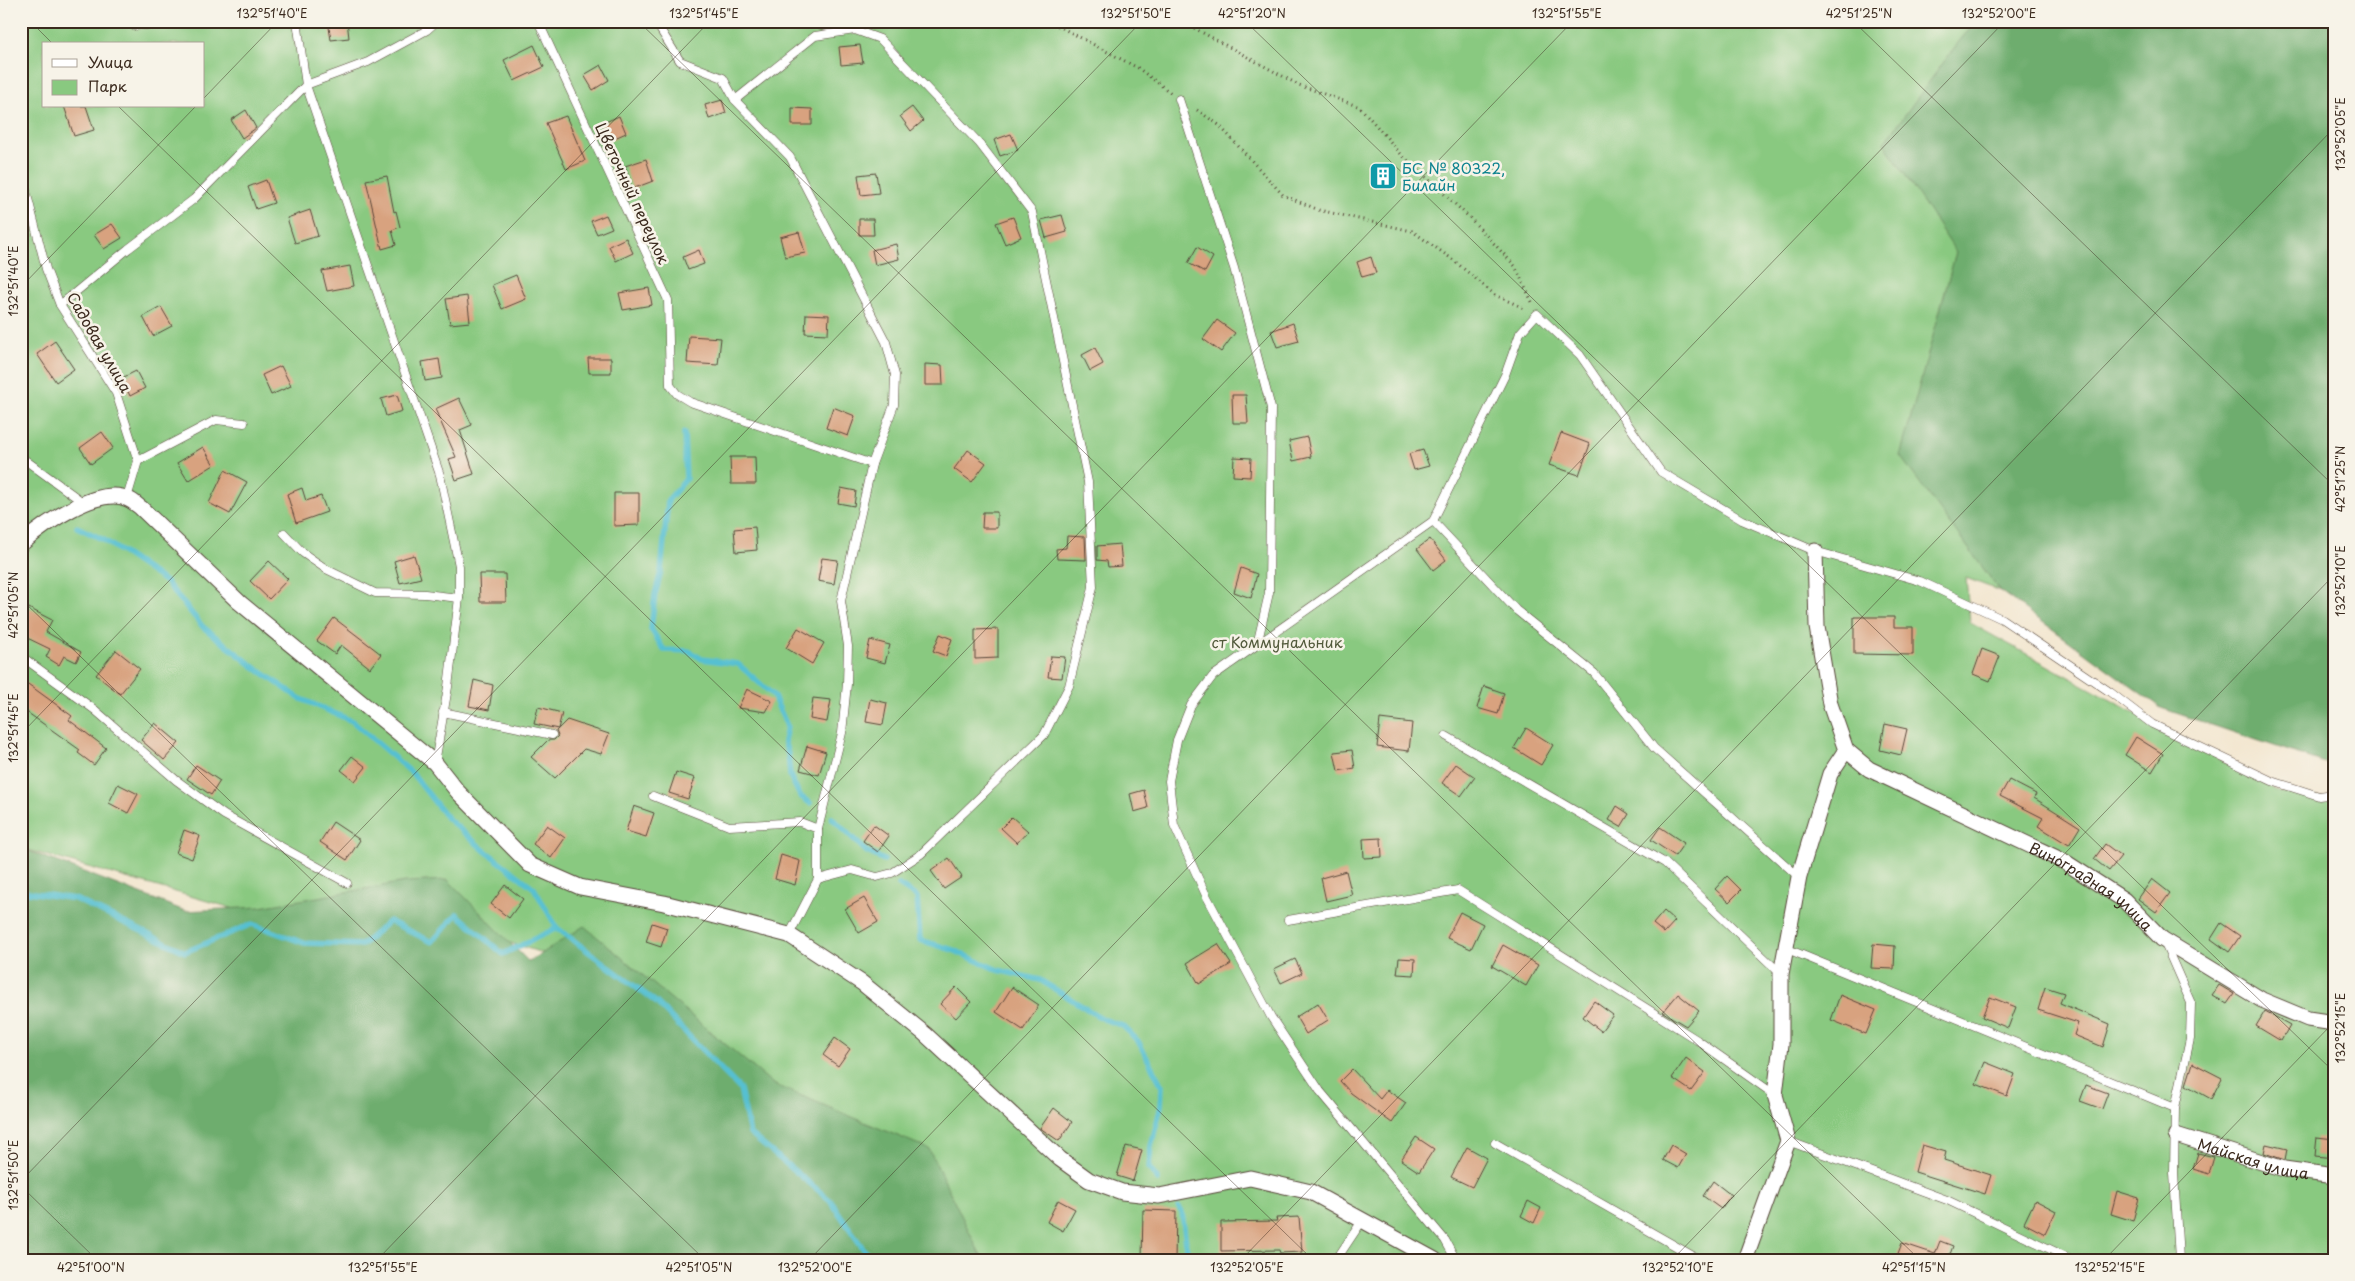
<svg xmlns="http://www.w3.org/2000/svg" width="2355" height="1281" font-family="'Playpen Sans',sans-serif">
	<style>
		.green { fill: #89c980; stroke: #627a4f; fill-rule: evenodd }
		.forest { fill: #6ead6e; stroke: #546c46 }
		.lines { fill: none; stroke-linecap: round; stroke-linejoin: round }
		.stream { stroke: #56c0d1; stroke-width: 5.5 }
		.building { fill: #d8a27f }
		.service-casing { stroke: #574639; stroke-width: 9 }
		.minor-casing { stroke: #574639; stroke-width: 17 }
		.path { stroke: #574639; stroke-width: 3; stroke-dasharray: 1 4; stroke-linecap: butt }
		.service { stroke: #fff; stroke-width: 8 }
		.minor { stroke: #fff; stroke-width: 15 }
		.ticks { fill: none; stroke: #3b2a1e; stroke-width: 1; stroke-opacity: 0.45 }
		.labels { text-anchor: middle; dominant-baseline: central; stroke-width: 5; stroke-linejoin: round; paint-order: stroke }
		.culture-label { font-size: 15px; fill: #0d838f; stroke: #f7f3e8; text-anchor: start }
		.street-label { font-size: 15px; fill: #3b2a1e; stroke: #f7f3e8 }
		.park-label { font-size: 15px; fill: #525a3b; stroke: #f7f3e8 }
		.neatline { fill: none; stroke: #3b2a1e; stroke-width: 2 }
		.ticks-label { font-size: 12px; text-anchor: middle; fill: #3b2a1e }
	</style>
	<rect width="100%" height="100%" fill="#f7f3e8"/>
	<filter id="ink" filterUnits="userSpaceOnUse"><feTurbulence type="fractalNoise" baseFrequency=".02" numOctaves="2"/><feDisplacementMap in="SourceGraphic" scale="10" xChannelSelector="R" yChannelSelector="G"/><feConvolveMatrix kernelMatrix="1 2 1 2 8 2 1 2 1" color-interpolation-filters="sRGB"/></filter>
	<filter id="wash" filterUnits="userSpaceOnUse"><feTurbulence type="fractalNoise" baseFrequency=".0096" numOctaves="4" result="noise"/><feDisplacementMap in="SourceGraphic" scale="20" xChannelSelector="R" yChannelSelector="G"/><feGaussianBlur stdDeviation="1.12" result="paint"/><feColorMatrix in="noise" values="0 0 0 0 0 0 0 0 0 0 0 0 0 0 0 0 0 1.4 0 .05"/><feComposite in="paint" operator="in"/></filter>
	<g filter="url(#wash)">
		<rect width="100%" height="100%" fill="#f3e6cf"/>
		<path class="green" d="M21,21H2022L1941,307L1962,539L2000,591L1966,578L1970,623L2281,793L2334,799V1260H965L654,988L447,923L330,936L21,848ZM44,44H204V106H44Z"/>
		<g class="forest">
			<path d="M1977,21H2334V766L2161,708L2000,591L1900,456L1956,252L1884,143L1960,40Z"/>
			<path d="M21,848L185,911L260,907L405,882L448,880L529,962L584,926L773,1084L929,1149L983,1260H21Z"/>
		</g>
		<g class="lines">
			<g class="stream">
				<path d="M684,433L686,479L668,500L661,571L655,595L651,629L664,650L689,651L702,659L738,664L773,695L787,726L784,741L788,754L790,776L800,796L810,803"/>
				<path d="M21,493L26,496"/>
				<path d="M77,527L104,540L166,582L203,627L257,669L299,698L352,721L412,773L447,818L484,850L534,888L557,928"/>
				<path d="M832,818L867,852L884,860"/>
				<path d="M899,885L917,897L920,940L953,950L998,970L1040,980L1103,1019L1123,1026L1138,1041L1162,1086L1161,1106L1151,1146L1149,1168L1158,1180"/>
				<path d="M21,891L75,899L185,952L252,924L304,943L362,945L389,921L432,942L457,914L503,954L557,928L657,1003L740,1089L750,1134L830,1200L869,1257L875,1260"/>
				<path d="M1179,1208L1182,1212L1187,1251L1186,1260"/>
			</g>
		</g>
		<g id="blocks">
			<g class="building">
				<path d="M328,21H347L349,38L331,40Z"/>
				<path d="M534,45L544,67L514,81L504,60Z"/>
				<path d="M860,45L863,63L841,65L839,47Z"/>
				<path d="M601,65L609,80L593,90L584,75Z"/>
				<path d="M722,100L726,113L709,119L705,105Z"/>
				<path d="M64,106H86L94,130L74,136Z"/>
				<path d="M912,107L923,121L911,131L900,116Z"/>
				<path d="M792,108L812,109V125H792Z"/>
				<path d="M246,110L256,128L242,138L231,120Z"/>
				<path d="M566,116L585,161L566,169L546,123Z"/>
				<path d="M619,116L626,133L608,141L601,124Z"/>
				<path d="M1011,134L1018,150L1000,156L994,140Z"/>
				<path d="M646,159L653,181L632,189L625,166Z"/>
				<path d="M876,173L879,193L861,195L858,175Z"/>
				<path d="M387,176L394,212L396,211L400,227L392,230L396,245L382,249L366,180Z"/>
				<path d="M266,180L274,203L256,209L248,187Z"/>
				<path d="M310,210L318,236L295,243L287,218Z"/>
				<path d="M606,215L612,228L597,234L591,221Z"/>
				<path d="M1062,215L1067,232L1046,238L1041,220Z"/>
				<path d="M1013,217L1021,237L1005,244L996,223Z"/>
				<path d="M859,219H873L874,235H859Z"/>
				<path d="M112,224L122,238L104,249L94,235Z"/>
				<path d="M799,232L805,253L785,257L780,237Z"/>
				<path d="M626,238L633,253L616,261L609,246Z"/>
				<path d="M896,244L899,259L875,265L872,250Z"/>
				<path d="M1197,247L1213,257L1205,272L1188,263Z"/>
				<path d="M699,250L704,264L688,270L683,257Z"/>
				<path d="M1371,257L1376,273L1362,277L1357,262Z"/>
				<path d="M350,266L354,286L327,291L322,271Z"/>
				<path d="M516,275L526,299L502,309L492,285Z"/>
				<path d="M649,288L652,305L623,310L619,293Z"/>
				<path d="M467,296L470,322L450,324L446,299Z"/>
				<path d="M161,307L172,326L153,336L143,317Z"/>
				<path d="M806,314L829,315L828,334L805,333Z"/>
				<path d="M1217,320L1235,333L1221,352L1203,339Z"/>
				<path d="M1293,323L1299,341L1277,347L1271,331Z"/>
				<path d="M689,336L721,338L718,365L687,363Z"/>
				<path d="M55,341L74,369L56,382L37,354Z"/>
				<path d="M1095,348L1103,364L1090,371L1082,355Z"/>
				<path d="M588,358H611V373H589Z"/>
				<path d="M439,359L442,378L425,381L422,362Z"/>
				<path d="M925,364L942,365L943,385H925Z"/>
				<path d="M281,366L291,386L271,395L262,375Z"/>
				<path d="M136,371L145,388L130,396L122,378Z"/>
				<path d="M397,395L402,411L386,416L381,399Z"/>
				<path d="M1232,395H1246L1248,423H1233Z"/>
				<path d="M459,398L472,425L460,430L474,474L456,480L449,459L456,457L435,409Z"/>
				<path d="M833,407L855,416L848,436L826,428Z"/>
				<path d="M102,432L113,448L91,464L80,448Z"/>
				<path d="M1561,433L1590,444L1579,475L1549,465Z"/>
				<path d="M1307,437L1311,457L1293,461L1289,441Z"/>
				<path d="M203,447L214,465L188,481L177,463Z"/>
				<path d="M968,450L986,463L972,482L954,469Z"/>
				<path d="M1423,450L1429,466L1414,470L1409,454Z"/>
				<path d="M730,457H755L756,484H731Z"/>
				<path d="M1234,457L1251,458L1250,477L1233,476Z"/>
				<path d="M225,470L247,482L230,514L209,503Z"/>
				<path d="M302,488L306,501L321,496L327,512L296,523L287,494Z"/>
				<path d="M841,488L856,491L854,506L838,503Z"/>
				<path d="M614,493H639V525L614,526Z"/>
				<path d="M983,512H997V528H982Z"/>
				<path d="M755,527L757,550L736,552L734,529Z"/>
				<path d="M1067,536L1085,537L1086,560L1057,559L1056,549L1066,548Z"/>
				<path d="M1430,539L1446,560L1433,570L1417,549Z"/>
				<path d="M1120,544L1122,566L1108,567L1107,561L1097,560V546Z"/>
				<path d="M414,555L421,578L400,583L394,561Z"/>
				<path d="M822,558L838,560L834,584L818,581Z"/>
				<path d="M269,561L288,579L269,599L250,581Z"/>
				<path d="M1241,568L1257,574L1251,598L1234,592Z"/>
				<path d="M479,574H505L506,602H480Z"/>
				<path d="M21,604L52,620L46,632L81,652L76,662L64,656L59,665L46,657L50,649L21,635Z"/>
				<path d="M1854,617H1894V627H1913V655L1854,654Z"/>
				<path d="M334,618L381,654L370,668L341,645L335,654L317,641Z"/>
				<path d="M798,628L824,643L812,664L786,648Z"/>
				<path d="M998,629V658L975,659V630Z"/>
				<path d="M940,634L952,639L946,656L933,651Z"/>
				<path d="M870,640L890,645L885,663L866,658Z"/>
				<path d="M1982,649L2000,656L1990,681L1973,674Z"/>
				<path d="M116,650L140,669L120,694L96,675Z"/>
				<path d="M1051,656L1065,657L1062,678L1048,677Z"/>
				<path d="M21,679L72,716L69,720L106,748L94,765L78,753L80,750L21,708Z"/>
				<path d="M474,680L493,685L489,710L469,706Z"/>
				<path d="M1484,686L1504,693L1498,714L1477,708Z"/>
				<path d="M747,689L772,701L766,712L738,708Z"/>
				<path d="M813,698L831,700L827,722L810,719Z"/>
				<path d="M870,699L887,703L883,725L866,722Z"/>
				<path d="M538,707L562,713L558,729L567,720L609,734L601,754L584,749L555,778L531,757L548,740H554L558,736L556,731L558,729L534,724Z"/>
				<path d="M1380,719L1412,723L1409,751L1377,747Z"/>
				<path d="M155,723L179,743L164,760L141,740Z"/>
				<path d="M1885,724L1907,729L1901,755L1880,750Z"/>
				<path d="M1526,728L1553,745L1541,765L1514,748Z"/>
				<path d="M2136,737L2163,754L2152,772L2125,755Z"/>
				<path d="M807,746L826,752L819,775L800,770Z"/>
				<path d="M1352,750L1355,768L1338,771L1334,752Z"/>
				<path d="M352,756L366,767L355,781L341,770Z"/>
				<path d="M1456,764L1475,777L1461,796L1442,783Z"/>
				<path d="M196,765L220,781L211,795L187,779Z"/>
				<path d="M676,772L695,778L688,799L669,793Z"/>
				<path d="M2009,780L2036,794L2034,798L2080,827L2069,845L2038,826L2043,818L2000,796Z"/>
				<path d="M118,784L138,794L128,813L109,803Z"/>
				<path d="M1144,790L1148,808L1134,812L1130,794Z"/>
				<path d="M634,806L654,813L646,837L626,831Z"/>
				<path d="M1617,806L1629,814L1621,827L1609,820Z"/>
				<path d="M1012,817L1028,831L1017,843L1001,828Z"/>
				<path d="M333,822L360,840L347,860L320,842Z"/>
				<path d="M547,825L565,838L551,858L533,844Z"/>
				<path d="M874,825L889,836L878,852L863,841Z"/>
				<path d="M1660,827L1684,843L1675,856L1651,840Z"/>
				<path d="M184,830L200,836L192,859L176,853Z"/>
				<path d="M1381,838L1382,857L1364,858L1363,839Z"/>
				<path d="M2105,844L2121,856L2109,871L2094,859Z"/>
				<path d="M781,855L800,861L795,885L775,879Z"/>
				<path d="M949,858L962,877L944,889L931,871Z"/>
				<path d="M1346,871L1352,895L1326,901L1321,878Z"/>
				<path d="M1727,876L1741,890L1729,902L1715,889Z"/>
				<path d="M2152,879L2170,893L2156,912L2138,899Z"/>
				<path d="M505,885L523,899L509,918L491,904Z"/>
				<path d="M864,898L878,922L859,933L845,909Z"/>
				<path d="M1664,911L1675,921L1664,933L1653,924Z"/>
				<path d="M1460,912L1483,924L1471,949L1447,938Z"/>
				<path d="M652,923L667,928L661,947L646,942Z"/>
				<path d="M2221,923L2240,936L2229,952L2211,939Z"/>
				<path d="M1218,944L1231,964L1199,984L1187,963Z"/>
				<path d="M1873,944L1895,946L1894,969L1871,968Z"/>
				<path d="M1503,945L1538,965L1526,986L1492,966Z"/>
				<path d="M1399,958L1415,959L1414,975L1397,974Z"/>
				<path d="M1295,959L1302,973L1281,983L1274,969Z"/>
				<path d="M2219,985L2234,994L2227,1004L2212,995Z"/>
				<path d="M956,987L971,1002L956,1018L940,1004Z"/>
				<path d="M1012,987L1039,1005L1023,1030L996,1012Z"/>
				<path d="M2045,987L2064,993L2060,1003L2110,1024L2103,1047L2074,1035L2078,1023L2038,1010Z"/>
				<path d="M1678,994L1699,1011L1686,1026L1663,1012Z"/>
				<path d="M1840,995L1876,1010L1866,1034L1831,1020Z"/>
				<path d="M1990,997L2016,1007L2008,1028L1982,1017Z"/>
				<path d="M1594,1001L1613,1015L1601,1031L1583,1017Z"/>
				<path d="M1318,1003L1328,1020L1306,1034L1296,1017Z"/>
				<path d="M2265,1011L2290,1025L2281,1041L2256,1026Z"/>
				<path d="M835,1038L850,1049L838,1066L823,1055Z"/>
				<path d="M1686,1058L1705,1072L1691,1091L1672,1078Z"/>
				<path d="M1985,1062L2015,1074L2007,1096L1976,1084Z"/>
				<path d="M2193,1063L2222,1078L2211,1099L2186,1085Z"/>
				<path d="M1352,1069L1380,1099L1387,1090L1406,1103L1392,1123L1351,1093L1340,1081Z"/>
				<path d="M2086,1085L2108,1093L2102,1109L2080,1101Z"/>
				<path d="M1054,1108L1072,1122L1059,1141L1040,1128Z"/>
				<path d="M1416,1137L1434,1149L1419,1172L1401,1160Z"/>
				<path d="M2317,1137L2334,1139V1158L2315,1156Z"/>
				<path d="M2266,1144L2287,1149L2285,1160L2264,1153Z"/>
				<path d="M1671,1145L1686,1154L1678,1168L1663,1160Z"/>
				<path d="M1922,1145L1946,1152L1944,1160L1991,1175L1985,1194L1915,1172Z"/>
				<path d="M1126,1146L1142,1150L1133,1181L1117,1176Z"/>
				<path d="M1467,1147L1487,1158L1472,1187L1451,1177Z"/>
				<path d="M2198,1153L2214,1157L2209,1174L2193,1169Z"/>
				<path d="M1713,1181L1731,1195L1721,1209L1703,1196Z"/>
				<path d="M2117,1191L2139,1198L2133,1221L2111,1214Z"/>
				<path d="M1058,1200L1075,1209L1063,1231L1047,1222Z"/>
				<path d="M2035,1200L2056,1211L2045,1234L2024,1223Z"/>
				<path d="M1528,1201L1541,1208L1534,1223L1521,1216Z"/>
				<path d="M1143,1210L1176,1211L1175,1260H1142Z"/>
				<path d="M1299,1217L1302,1252L1280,1253L1279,1250L1221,1251V1222L1277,1221L1276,1218Z"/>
				<path d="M1940,1241L1953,1246L1948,1260H1908L1897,1256L1902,1243L1935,1254Z"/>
			</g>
		</g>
	</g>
	<g filter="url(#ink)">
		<use href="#blocks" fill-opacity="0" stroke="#574639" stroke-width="1"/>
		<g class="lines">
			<g class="service-casing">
				<g id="service">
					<path d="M127,21L134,26L193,21"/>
					<path d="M297,21L306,85L440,475L459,566V598L448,687L435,763"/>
					<path d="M538,21L668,300L670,385L677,394L690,402L872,464L841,601L848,646L847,684L842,733L818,829V879L789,935"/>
					<path d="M655,21L680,61L723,78L735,100L790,157L886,342L895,375L894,405L872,464"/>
					<path d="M1179,99L1234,268L1271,408L1269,593L1257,645"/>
					<path d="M735,100L815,36L855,30L880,39L980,144L1032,212L1088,482L1093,587L1069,686L1044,735L921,854L892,873L877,877L852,870L818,879"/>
					<path d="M21,171L46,269L60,305L116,393L138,461L127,498"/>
					<path d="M60,305L128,249L194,199L306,85L368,62L427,30L437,21"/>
					<path d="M21,457L84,503"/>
					<path d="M138,461L216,420L244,423"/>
					<path d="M1433,521L1516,610L1594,673L1654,748L1799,877"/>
					<path d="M284,533L303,553L326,569L375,593L425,594L459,598"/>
					<path d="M21,656L95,710L176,780L224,815L347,883"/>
					<path d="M443,712L552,735"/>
					<path d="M1446,736L1665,863L1781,974"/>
					<path d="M653,796L729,826L800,822L818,829"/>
					<path d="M1288,920L1458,890L1697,1040L1775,1095"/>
					<path d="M2165,944L2191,1003L2190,1039L2175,1108L2174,1173L2179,1260"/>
					<path d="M1785,948L2175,1108"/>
					<path d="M1788,1141L1947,1200L2073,1260"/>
					<path d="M1495,1143L1700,1260"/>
					<path d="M1336,1260L1362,1221"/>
					<path d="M1456,1260L1445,1240L1320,1091L1271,1017L1205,893L1174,825L1169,781L1177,740L1191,705L1213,676L1433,521L1505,375L1520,333L1537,314L1580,355L1661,472L1742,520L1815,551L1920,581L2002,619L2110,692L2152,724L2272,781L2319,796L2334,794"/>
				</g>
			</g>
			<g class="minor-casing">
				<g id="minor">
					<path d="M21,544C43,525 98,485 128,499C133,501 137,505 141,508L239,602L435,763L458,792L530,865L580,887L664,903L789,935L862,983L925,1034L1060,1159L1089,1180L1122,1192L1159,1196L1250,1178L1311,1192L1435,1260"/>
					<path id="s1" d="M1846,750L1869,769L2065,862L2124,900L2162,939L2262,1000L2308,1019L2334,1023"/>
					<path id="s2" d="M2176,1135L2284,1169L2334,1176"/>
					<path d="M1745,1260L1788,1141L1775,1095L1781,1044V974L1799,877L1830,774L1846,750L1830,704L1817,627L1815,551"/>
				</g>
			</g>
			<g class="path">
				<path d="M1049,21L1138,68L1171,93"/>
				<path d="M1181,21L1299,85L1360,107L1401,154L1469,217L1515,266L1533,304"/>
				<path d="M1197,110L1219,125L1283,195L1319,210L1412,231L1452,259L1495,295L1526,309"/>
			</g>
			<use href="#service" class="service"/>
			<use href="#minor" class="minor"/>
		</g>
	</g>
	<path class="ticks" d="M30,21L53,44M638,21L1920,1260M1245,21L2334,1072M1853,21L2334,486M204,98L278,21M118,106L1313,1260M21,287L196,106M21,599L705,1260M21,734L710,21M21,1181L1142,21M21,1186L97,1260M377,1260L1573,21M809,1260L2005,21M1241,1260L2334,128M1672,1260L2334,575M2104,1260L2334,1022"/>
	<defs>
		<g id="building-square" transform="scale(1.4375)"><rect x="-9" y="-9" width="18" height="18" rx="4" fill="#0f9aa8" stroke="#f7f3e8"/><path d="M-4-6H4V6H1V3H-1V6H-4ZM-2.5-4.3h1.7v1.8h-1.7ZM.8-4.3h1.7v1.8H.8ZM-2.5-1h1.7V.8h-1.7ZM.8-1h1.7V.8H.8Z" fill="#fff"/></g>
	</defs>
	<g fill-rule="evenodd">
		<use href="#building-square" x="1383" y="176"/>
	</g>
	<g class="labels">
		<g class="culture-label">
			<text x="1402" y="167">БС № 80322,<tspan x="1402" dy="17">Билайн</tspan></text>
		</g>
		<g class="street-label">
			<text transform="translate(633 193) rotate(65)">Цветочный переулок</text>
			<text transform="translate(100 342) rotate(60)">Садовая улица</text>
			<text stroke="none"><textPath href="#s1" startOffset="282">Виноградная улица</textPath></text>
			<text stroke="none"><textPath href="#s2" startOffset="81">Майская улица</textPath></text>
		</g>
		<g class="park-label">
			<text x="1277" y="641">ст Коммунальник</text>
		</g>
	</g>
	<rect width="2355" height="1281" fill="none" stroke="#f7f3e8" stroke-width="55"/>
	<rect x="42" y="42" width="162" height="65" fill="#f7f3e8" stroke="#aca397"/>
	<rect x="52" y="59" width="25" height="8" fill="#ffffff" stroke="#aca397"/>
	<text x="88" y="68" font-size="15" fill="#3b2a1e">Улица</text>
	<rect x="52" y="80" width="25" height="15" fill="#89c980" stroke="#aca397"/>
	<text x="88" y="92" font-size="15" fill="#3b2a1e">Парк</text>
	<rect x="28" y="28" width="2300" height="1226" class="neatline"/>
	<g class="ticks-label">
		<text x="272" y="18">132°51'40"E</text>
		<text x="704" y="18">132°51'45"E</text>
		<text x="1136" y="18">132°51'50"E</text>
		<text x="1252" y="18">42°51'20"N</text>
		<text x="1567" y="18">132°51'55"E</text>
		<text x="1859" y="18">42°51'25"N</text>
		<text x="1999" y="18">132°52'00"E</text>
		<text transform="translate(2341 134) rotate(-90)" y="4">132°52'05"E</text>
		<text transform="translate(14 281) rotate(-90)" y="4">132°51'40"E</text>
		<text transform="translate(2341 479) rotate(-90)" y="4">42°51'25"N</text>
		<text transform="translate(2341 581) rotate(-90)" y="4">132°52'10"E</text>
		<text transform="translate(14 605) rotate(-90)" y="4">42°51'05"N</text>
		<text transform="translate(14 728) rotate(-90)" y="4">132°51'45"E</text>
		<text transform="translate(2341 1028) rotate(-90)" y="4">132°52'15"E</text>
		<text transform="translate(14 1175) rotate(-90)" y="4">132°51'50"E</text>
		<text x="91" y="1272">42°51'00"N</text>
		<text x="383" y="1272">132°51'55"E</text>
		<text x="699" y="1272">42°51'05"N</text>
		<text x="815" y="1272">132°52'00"E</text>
		<text x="1247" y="1272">132°52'05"E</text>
		<text x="1678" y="1272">132°52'10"E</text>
		<text x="1914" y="1272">42°51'15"N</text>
		<text x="2110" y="1272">132°52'15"E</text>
	</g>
</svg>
